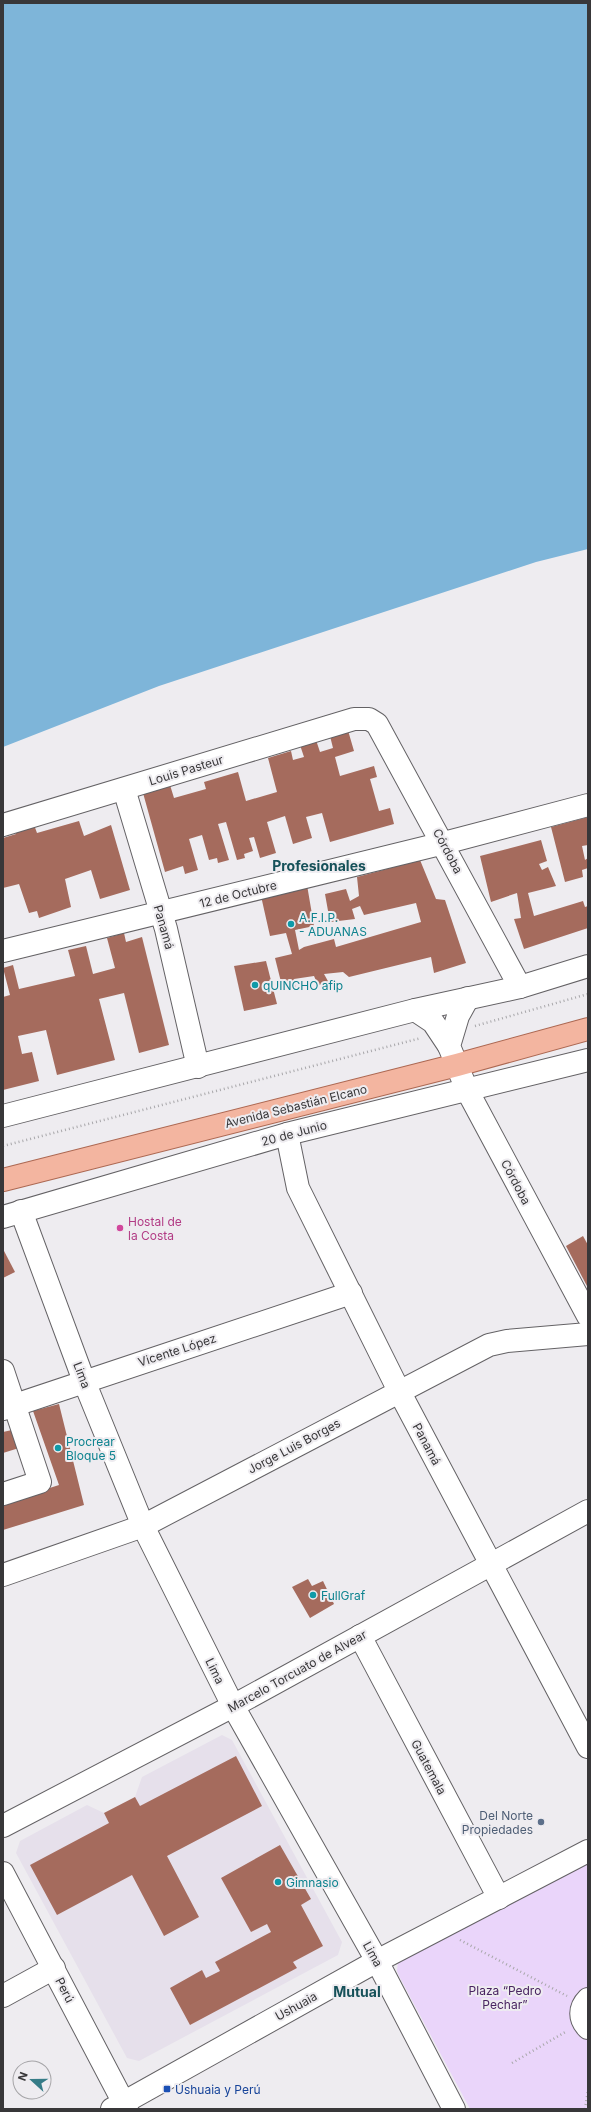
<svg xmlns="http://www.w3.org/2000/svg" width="591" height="2112" font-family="Inter,sans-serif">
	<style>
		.built { fill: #e6e0eb }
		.green { fill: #ead5fa }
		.water { fill: #7eb5d9 }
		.building { fill: #a56b5d }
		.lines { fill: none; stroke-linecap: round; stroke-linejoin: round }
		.minor-casing { stroke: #646265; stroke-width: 24 }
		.major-casing { stroke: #ac6852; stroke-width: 24 }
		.path { stroke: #a8a7aa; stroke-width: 2.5; stroke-dasharray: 1 3; stroke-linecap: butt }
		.minor { stroke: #fff; stroke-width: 22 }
		.major { stroke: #f3b5a0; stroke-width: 22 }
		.culture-dot { fill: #0f9aa8; stroke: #eeecf0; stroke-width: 1.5 }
		.hotel-dot { fill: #d1479c; stroke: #eeecf0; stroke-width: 1.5 }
		.service-dot { fill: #5c6f8a; stroke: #eeecf0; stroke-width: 1.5 }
		.transit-dot { fill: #1a4fb4; stroke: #eeecf0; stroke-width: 1.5 }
		.labels { text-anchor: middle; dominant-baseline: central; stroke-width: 4; stroke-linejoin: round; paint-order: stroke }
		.street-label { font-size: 12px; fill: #383739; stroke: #eeecf0 }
		.culture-label { font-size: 12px; fill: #0d838f; stroke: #eeecf0; text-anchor: start }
		.hotel-label { font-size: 12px; fill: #b23c85; stroke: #eeecf0; text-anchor: start }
		.service-label { font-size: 12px; fill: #4e5e75; stroke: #eeecf0; text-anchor: end }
		.park-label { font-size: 12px; fill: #492461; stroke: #eeecf0 }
		.transit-label { font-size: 12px; fill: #164399; stroke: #eeecf0; text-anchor: start }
		.quarter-label { font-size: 14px; font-weight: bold; fill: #165159; stroke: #eeecf0 }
	</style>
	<rect width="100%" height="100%" fill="#eeecf0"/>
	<path class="built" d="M222,1735L232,1740L342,1942L338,1955L139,2061L127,2058L16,1853L20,1841L87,1805L104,1813L135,1797L142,1777Z"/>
	<path class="green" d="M588,1858V2109H470L399,1976L397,1971L398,1961Z"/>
	<path class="water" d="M3,3H588V549L536,562L159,686L3,747Z"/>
	<g class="building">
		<path d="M347,727L354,751L335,757L340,776L374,766L377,777L370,779L379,811L390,808L394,824L330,842L322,813L306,817L312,838L293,844L285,816L267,822L276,853L260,858L254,837L249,838L253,851L244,854L245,858L237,860L226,822L218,824L229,860L218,863L217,858L209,860L202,835L189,839L198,870L185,874L183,866L165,872L143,793L170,785L174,798L206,789L204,782L238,772L246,801L277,792L268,758L291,751L293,760L304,757L300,745L316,740L320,752L333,748L329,732Z"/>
		<path d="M588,817V845L582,846L585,860L588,858V868L582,870L583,877L565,882L551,827Z"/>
		<path d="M79,821L84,836L111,825L130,890L100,899L91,870L65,879L71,907L39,918L37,911L29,913L19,884L3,888V838L16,834L13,827L33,822L37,833Z"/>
		<path d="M541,840L547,861L539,864L542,870L548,867L556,886L528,893L534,916L583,901L585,907L588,906V928L524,949L514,919L521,918L517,893L491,902L480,856Z"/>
		<path d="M420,860L436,899L445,900L466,963L434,973L431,957L349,977L343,972L324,974L329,983L318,985L314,976L294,979L296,989H289L288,984L281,982L275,958L292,954L286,933L270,936L261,896L307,885L314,926L295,930L299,950L304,947L334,939L336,947L421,922L416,903L364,915L360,906L352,909L355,919L330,922L325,894L346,889L350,901L359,896L357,877Z"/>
		<path d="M124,933L126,942L142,937L169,1045L139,1053L124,993L99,999L115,1060L57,1075L46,1030L18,1036L22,1054L32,1052L39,1081L3,1090V997L10,995L3,968L13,965L19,989L75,976L68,950L86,946L93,974L115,968L107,938Z"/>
		<path d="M266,961L277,1004L244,1011L234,966Z"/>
		<path d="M583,1236L588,1245V1288L566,1246Z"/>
		<path d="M3,1249L15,1272L3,1278Z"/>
		<path d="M59,1404L84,1505L3,1530V1503L59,1485L33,1411Z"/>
		<path d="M12,1430L19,1448L3,1453V1432Z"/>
		<path d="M308,1579L312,1586L323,1581L334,1604L310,1618L292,1587Z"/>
		<path d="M236,1756L262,1806L167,1856L199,1917L164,1936L132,1875L57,1915L30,1865L109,1823L104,1813L135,1797L140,1806Z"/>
		<path d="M280,1845L311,1899L301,1905L323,1946L293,1962L297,1968L190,2025L170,1988L202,1970L206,1978L220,1971L215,1962L271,1932L267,1924L251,1932L221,1878Z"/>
	</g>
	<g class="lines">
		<g class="minor-casing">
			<g id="minor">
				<path d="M124,789L166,929L198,1067"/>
				<path d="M3,825L354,719H369L377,724L520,987"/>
				<path d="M3,951L444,843L588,805"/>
				<path d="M468,998L458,1016L449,1046L467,1090L588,1316"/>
				<path d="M415,1010L433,1022L449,1046"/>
				<path d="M3,1116L415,1010L520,987L588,966"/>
				<path d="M287,1134L298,1188L399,1391L588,1747"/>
				<path d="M21,1211L84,1381L143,1526L233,1706L377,1961L454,2109"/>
				<path d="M3,1217L287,1134L588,1060"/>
				<path d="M3,1371L40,1482L3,1494"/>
				<path d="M3,1409L351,1293"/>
				<path d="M3,1575L143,1526L489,1345L507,1341L588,1334"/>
				<path d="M360,1636L499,1898"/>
				<path d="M3,1826L233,1706L588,1511"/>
				<path d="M3,1873L127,2109"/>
				<path d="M3,1996L54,1968"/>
				<path d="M588,1999C579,2008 579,2019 588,2028"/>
				<path d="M112,2109L377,1961L588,1851"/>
			</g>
		</g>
		<g class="major-casing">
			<path id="major" d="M3,1180L457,1065L588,1029"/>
		</g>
		<g class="path">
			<path d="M475,1026L588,994"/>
			<path d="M3,1146L421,1038"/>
			<path d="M460,1940L567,1996"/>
			<path d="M512,2063L567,2031"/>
			<path d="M585,2109L588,2090"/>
		</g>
		<use href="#minor" class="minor"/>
		<use href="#major" class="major"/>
	</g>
	<g class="culture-dot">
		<circle cx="291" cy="924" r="4"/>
		<circle cx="255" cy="985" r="4"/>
		<circle cx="58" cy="1448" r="4"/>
		<circle cx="313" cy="1595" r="4"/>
		<circle cx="278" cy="1882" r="4"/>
	</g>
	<circle class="hotel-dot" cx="120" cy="1228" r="4"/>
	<circle class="service-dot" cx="541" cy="1822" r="4"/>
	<rect class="transit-dot" x="163" y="2085" width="8" height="8" rx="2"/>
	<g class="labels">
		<g class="street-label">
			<text transform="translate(186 770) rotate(-17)">Louis Pasteur</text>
			<text transform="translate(448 851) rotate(62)">Córdoba</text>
			<text transform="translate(238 894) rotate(-14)">12 de Octubre</text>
			<text transform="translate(164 927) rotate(74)">Panamá</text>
			<text transform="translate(296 1106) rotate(-14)">Avenida Sebastián Elcano</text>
			<text transform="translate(294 1133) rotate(-15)">20 de Junio</text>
			<text transform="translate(516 1182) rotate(62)">Córdoba</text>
			<text transform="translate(177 1350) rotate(-18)">Vicente López</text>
			<text transform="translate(82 1375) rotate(69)">Lima</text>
			<text transform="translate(427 1444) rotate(62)">Panamá</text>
			<text transform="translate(294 1446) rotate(-28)">Jorge Luis Borges</text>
			<text transform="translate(215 1671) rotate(64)">Lima</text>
			<text transform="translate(297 1671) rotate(-29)">Marcelo Torcuato de Alvear</text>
			<text transform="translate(429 1767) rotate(62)">Guatemala</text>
			<text transform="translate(373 1954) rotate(61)">Lima</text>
			<text transform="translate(65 1990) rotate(63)">Perú</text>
			<text transform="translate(296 2006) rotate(-29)">Ushuaia</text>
		</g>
		<g class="culture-label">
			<text x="299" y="917">A.F.I.P.<tspan x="299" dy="14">- ADUANAS</tspan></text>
			<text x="263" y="985">qUINCHO afip</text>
			<text x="66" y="1441">Procrear<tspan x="66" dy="14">Bloque 5</tspan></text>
			<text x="321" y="1595">FullGraf</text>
			<text x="286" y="1882">Gimnasio</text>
		</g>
		<g class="hotel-label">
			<text x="128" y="1221">Hostal de<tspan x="128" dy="14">la Costa</tspan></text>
		</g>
		<g class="service-label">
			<text x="533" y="1815">Del Norte<tspan x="533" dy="14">Propiedades</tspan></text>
		</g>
		<g class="park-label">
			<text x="505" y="1990">Plaza “Pedro<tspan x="505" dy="14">Pechar”</tspan></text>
		</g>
		<g class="transit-label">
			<text x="175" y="2089">Ushuaia y Perú</text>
		</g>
		<g class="quarter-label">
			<text x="319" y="865">Profesionales</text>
			<text x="357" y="1991">Mutual</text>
		</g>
	</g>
	<rect width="591" height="2112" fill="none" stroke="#383739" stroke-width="8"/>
	<g transform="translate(32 2080) rotate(291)"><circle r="19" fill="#eeecf0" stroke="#a5a4a7"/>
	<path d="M0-3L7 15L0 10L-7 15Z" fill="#367c87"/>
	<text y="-6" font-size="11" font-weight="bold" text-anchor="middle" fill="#383739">N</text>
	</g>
</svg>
